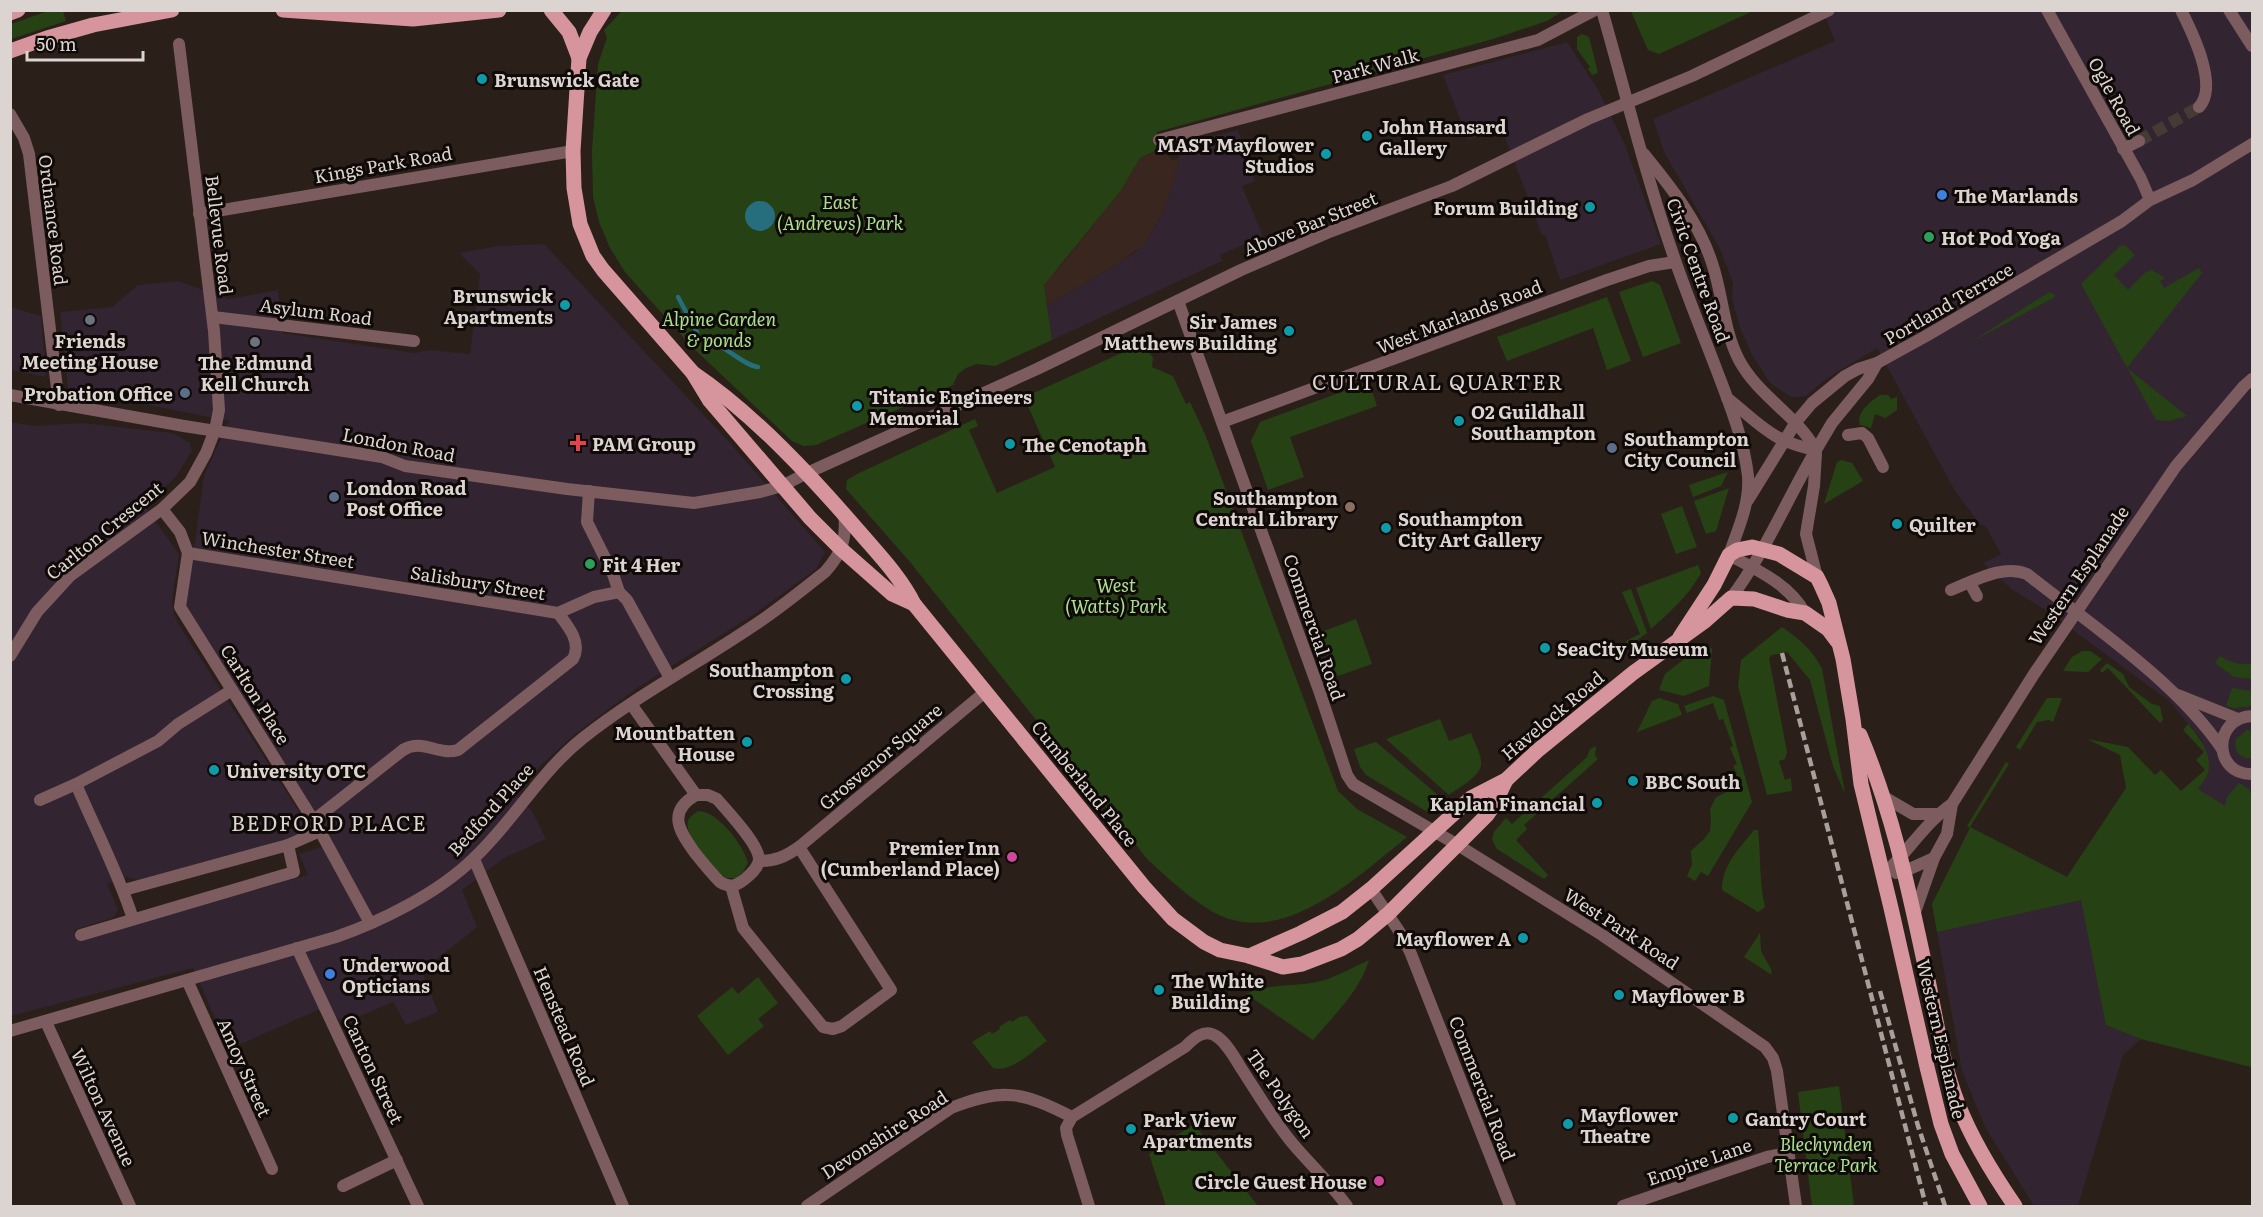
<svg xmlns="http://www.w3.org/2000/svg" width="2263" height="1217" font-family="Literata,serif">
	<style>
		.commercial { fill: #322430 }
		.built { fill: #38261f }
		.green { fill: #264214 }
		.water { fill: #266e7e }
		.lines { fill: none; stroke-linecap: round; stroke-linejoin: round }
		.stream { stroke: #266e7e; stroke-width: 4.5 }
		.minor-tunnel { stroke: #463a35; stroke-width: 12; stroke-dasharray: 12 6; stroke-linecap: butt }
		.pedestrian { stroke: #7c5c5f; stroke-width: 12 }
		.minor { stroke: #7c5c5f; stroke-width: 12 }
		.tertiary { stroke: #7c5c5f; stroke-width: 12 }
		.primary { stroke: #d6959c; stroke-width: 15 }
		.rail { stroke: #a99f9b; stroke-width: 4.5; stroke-dasharray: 9 4.5; stroke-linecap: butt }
		.culture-dot { fill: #0f9aa8; stroke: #0f0a08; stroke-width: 2 }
		.shop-dot { fill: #3f7fe0; stroke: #0f0a08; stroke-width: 2 }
		.leisure-dot { fill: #2e9e5b; stroke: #0f0a08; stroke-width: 2 }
		.worship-dot { fill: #6b7280; stroke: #0f0a08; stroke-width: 2 }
		.service-dot { fill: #5c6f8a; stroke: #0f0a08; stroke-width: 2 }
		.health-dot { fill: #e0444e; stroke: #0f0a08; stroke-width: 2 }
		.education-dot { fill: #8d6e63; stroke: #0f0a08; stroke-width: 2 }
		.hotel-dot { fill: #d1479c; stroke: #0f0a08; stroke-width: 2 }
		.labels { text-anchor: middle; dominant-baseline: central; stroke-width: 6; stroke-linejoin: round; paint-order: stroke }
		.street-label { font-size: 18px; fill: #dcd4d0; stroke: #0f0a08 }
		.poi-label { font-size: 18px; font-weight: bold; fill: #dcd4d0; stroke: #0f0a08; text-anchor: start }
		.park-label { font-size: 18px; font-style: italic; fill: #abe18e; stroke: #0f0a08 }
		.quarter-label { font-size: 21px; letter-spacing: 1.5px; fill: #dcd4d0; stroke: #0f0a08 }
	</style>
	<rect width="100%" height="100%" fill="#2b1f1a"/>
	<g class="commercial">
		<path d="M1823,11H2252V1069L2251,1067L2141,1039L2123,1055L2078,1206H2034L1985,1127L1962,1071L1932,904L1970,827L2067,877L2140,768L2178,794L2208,775L2207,759L2201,739L2169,701L2047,611L2011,589L1983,563L2001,554L1986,527L1980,524L1955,491L1877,348L1826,379L1806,396L1798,397H1791L1770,383L1751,353L1739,325L1732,298L1733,283L1720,249L1664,152L1653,119L1835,41Z"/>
		<path d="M1567,42L1599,91L1625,145L1661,244L1560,280L1545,234L1542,235L1501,127L1468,140L1443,75Z"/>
		<path d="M1238,130L1255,181L1242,186L1263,236L1220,255L1222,261L1052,340L1047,306L1119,263L1136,252L1149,237L1162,214L1173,184L1181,146L1188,142Z"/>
		<path d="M544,244L730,443L825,552L816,569L753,615L637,688L575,734L541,765L517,797L532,811L546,839L504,858L462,890L477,927L422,971L438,1012L406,1025L393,1002L346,1022L318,1010L229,1049L193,968L11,1016L10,422L34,426L82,423L172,433L190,443L192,451L175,478L144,505L179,554L172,602L174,614L179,625L311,830L299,836L138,880L126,877L107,884L118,909L116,914L112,918L74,930L80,939L308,875L299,854L334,843L186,607L204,476L229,421L68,389L60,312L112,307L138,285L178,281L229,299L278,290L282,333L415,353L430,350L470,354L480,274L459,253L498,246Z"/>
		<path d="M11,307L41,316L46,377L11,370Z"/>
	</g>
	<path class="built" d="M1161,148L1166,150L1171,160L1179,159L1173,184L1162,214L1144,245L1119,263L1047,306L1044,285L1049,278L1063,263L1120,192L1140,158Z"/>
	<g class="green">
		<path d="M51,10L63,11L66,21L11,39V24Z"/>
		<path d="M622,11H1563L1547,21L1493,39L1157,132L1161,148L1140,158L1120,192L1044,285L1052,340L995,366L977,364L966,368L958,374L953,385L816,445L804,446L792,441L692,347L625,272L610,248L599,222L593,197L592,151L598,64L607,38L604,30Z"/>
		<path d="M1631,11H1753L1659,54L1648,50Z"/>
		<path d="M1582,34L1589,37L1598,73L1592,75L1588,69L1590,67L1577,49V37Z"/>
		<path d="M2121,245L2126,246L2135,255L2114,275L2128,290L2146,272L2152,270L2165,278L2160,281L2164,288L2199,268L2202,273L2127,368L2187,416L2168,421L2156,420L2081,284Z"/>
		<path d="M1652,281L1660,285L1681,343L1643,357L1619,292Z"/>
		<path d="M2049,292L2054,294L2055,297L1971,342Z"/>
		<path d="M1607,297L1631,361L1607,370L1593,328L1507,361L1497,337Z"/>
		<path d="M1139,348L1149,352L1153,358L1152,367L1173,376L1186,404L1190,402L1205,434L1338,791L1357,809L1407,837C1357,877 1282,950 1213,912C1189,898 1168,878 1148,860L910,562L846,489L847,480L857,474L975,419L978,426L969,430L997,493L1055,467L1027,404L1019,407L1016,401L1126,351Z"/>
		<path d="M1369,382L1377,406L1290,437L1304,477L1268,490L1251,441L1260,422Z"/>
		<path d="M1880,395H1888L1891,399L1897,397V410L1885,418L1875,414L1871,428L1860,425C1856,412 1870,402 1880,395Z"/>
		<path d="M1841,460L1852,463L1863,481L1824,504L1837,462Z"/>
		<path d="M1728,472L1721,486L1693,497L1689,485Z"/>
		<path d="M1729,488L1716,531L1706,534L1694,501Z"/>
		<path d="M1682,506L1697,547L1676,554L1661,514Z"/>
		<path d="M1698,565L1701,573C1689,595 1670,612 1651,629L1636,588Z"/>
		<path d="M1631,589L1647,633L1628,647L1626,641L1640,634L1622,592Z"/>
		<path d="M1356,619L1372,664L1335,677L1319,633Z"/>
		<path d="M1782,627C1799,639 1813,650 1822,669L1845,794L1833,766L1810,680L1787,652L1772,655L1769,658L1787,752L1785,759L1779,761L1785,780L1791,778L1792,791L1767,795L1738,686L1741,660Z"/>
		<path d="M1705,643L1712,649L1709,686L1684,696L1659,690L1665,674Z"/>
		<path d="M2082,651H2090L2102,659L2088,672L2063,671L2072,657Z"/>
		<path d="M2220,656C2231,663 2240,665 2252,664V679L2234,677L2215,663Z"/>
		<path d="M2107,663L2123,674L2129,687L2152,704L2160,706L2163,720L2160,723L2108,668L2102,673L2100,670Z"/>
		<path d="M2232,688L2252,691V706L2234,708L2226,706Z"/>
		<path d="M1713,696L1724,700L1752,802L1708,876L1701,872L1695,881L1687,876L1692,865L1691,851L1704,839L1710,831L1711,820L1710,809L1716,797L1727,792L1737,774L1733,766L1737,764L1730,748L1733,746L1723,719L1719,720L1713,703L1687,713L1684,706Z"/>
		<path d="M1659,698L1678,704L1682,715L1637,732L1652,701Z"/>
		<path d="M2047,698H2062L2053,722L2049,720L2037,722L2020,750L2016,747Z"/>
		<path d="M1440,719L1449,741L1471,733C1474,742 1480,752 1481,761C1484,775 1458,788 1449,795L1386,739Z"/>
		<path d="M2188,724C2199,737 2213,754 2208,773C2207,778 2201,784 2198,789L2225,806L2227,797L2239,783L2249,789L2252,797V1069L2251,1067L2141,1039L2106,1025L2081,900L1937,932L1932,904L1970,828L1967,826L2006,762L2009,764L1970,827L2067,877L2126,788L2120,755L2087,739L2128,747L2155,775L2161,770L2181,791L2205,770L2196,760L2204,752L2183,730Z"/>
		<path d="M2247,730L2252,731V758C2240,759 2233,751 2236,739Z"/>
		<path d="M1376,742L1446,802L1431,814L1366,775L1360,767L1354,749Z"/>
		<path d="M1596,746L1595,756L1598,759L1524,825L1527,829L1516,840L1548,875L1544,879L1497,849L1492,840L1494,832L1506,818L1512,824L1587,757L1590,749Z"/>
		<path d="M698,811C718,811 744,846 748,863L743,872L736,878C733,878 730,878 726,878C714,874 683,833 688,821C690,816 694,814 698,811Z"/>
		<path d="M1754,830H1758C1761,856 1759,882 1765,907L1758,912L1722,890C1722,865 1739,849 1754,830Z"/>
		<path d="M1760,933L1761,951L1771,969L1772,975L1744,957Z"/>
		<path d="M1369,960C1360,991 1334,1015 1313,1040L1246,994C1270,982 1299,988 1325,980C1340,975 1355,966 1369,960Z"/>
		<path d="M758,977L778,1003L758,1019L764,1026L728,1055L697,1016L732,987L738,994Z"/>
		<path d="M1027,1016L1047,1041C1032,1051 1012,1073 993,1068L972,1042L990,1031L992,1034L1000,1029L999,1027L1010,1020L1012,1022L1019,1017Z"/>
		<path d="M1839,1086L1854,1206H1812L1798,1092Z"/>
		<path d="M1194,1124L1258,1206H1166L1149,1154Z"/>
	</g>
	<circle class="water" cx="760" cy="216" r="15"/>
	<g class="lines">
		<g class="stream">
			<path d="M678,297L697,332"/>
			<path d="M714,342C727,349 746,366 758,367"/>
		</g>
		<path class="minor-tunnel" d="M2139,141L2199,107"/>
		<g class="pedestrian">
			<path d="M1848,435L1862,433L1868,438L1883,467"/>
			<path d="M589,491L587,522L613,574L619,592"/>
			<path d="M232,690L320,831L370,923"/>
			<path d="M314,820L403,750"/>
			<path d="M288,845L320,831"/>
		</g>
		<g class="minor">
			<path d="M2047,10L2141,179L2150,200"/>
			<path d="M2181,10C2192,32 2219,86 2199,107"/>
			<path d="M2229,10L2252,46"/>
			<path d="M10,114L24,138L29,154L59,405"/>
			<path d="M1159,140L1538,40L1595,10"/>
			<path d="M2123,149L2139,141"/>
			<path d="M199,214L573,151"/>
			<path d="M1178,301L1320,693L1347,775L1353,784L1456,844L1602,935L1765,1047L1773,1058L1777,1071L1796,1206"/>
			<path d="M213,317L414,341"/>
			<path d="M1727,398C1760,424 1772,442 1816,450L1832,423L1868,379L1877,363"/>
			<path d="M1222,422L1607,280L1649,266L1675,262"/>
			<path d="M807,473L1037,369L1241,270L1327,233L1452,186L1588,119L1692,76L1829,10"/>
			<path d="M1748,500L1796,422L1812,403L1845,376L1858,369L1877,363L1926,336L2122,221L2150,200L2193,180L2252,144"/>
			<path d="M188,553L558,613L594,597L619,592L627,600L670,678"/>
			<path d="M1970,583L1977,596"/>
			<path d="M1951,590C1974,581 2003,564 2027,574C2091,625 2177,682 2222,749"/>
			<path d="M10,656L37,612L70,576L162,509L190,482L206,453L215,430L219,410L214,331L179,44"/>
			<path d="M2178,695L2238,719"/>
			<path d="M631,704L696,795"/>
			<path d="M2252,716C2212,718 2213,775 2252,774"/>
			<path d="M403,750C423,738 438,756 458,750L573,659C582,642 568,626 558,613"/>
			<path d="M76,784C95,829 118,872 133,919"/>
			<path d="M696,795H708L717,799C727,811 760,845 759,860C758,868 751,874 745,879C736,886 730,888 720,882C711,873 703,863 695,853C680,832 666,812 696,795Z"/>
			<path d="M1884,797L1913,814H1937"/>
			<path d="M40,800L76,784L158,741L178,724L232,690L180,607L188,553L180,532L162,509"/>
			<path d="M474,859L623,1206"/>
			<path d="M759,861C775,861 785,857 799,847L985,692"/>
			<path d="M1896,873L1905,871L1934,858"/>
			<path d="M1883,875C1907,853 1926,822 1952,804L2034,674L2176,466L2244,386L2252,379"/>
			<path d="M731,886L743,928L823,1027L833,1029L842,1026L891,990L799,847"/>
			<path d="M1914,915L1934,858L1947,834L1952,804"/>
			<path d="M81,935L294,872L288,845L124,890"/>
			<path d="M297,948L418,1206"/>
			<path d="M187,980L272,1169"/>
			<path d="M46,1022L130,1206"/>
			<path d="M10,1031L336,937C382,921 438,893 473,859C513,822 539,773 583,738C636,696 697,664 753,626C778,610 802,590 825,572C842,553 847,539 844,514"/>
			<path d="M343,1186L397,1160"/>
			<path d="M807,1206L951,1108C1003,1087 1023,1092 1072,1117"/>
			<path d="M1089,1206L1067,1135L1066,1128L1072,1117L1185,1047C1193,1039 1204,1028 1216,1036C1226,1042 1235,1058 1241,1068C1258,1094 1273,1120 1293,1144C1311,1165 1331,1184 1347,1206"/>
			<path d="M1623,1206L1767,1157L1787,1153"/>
		</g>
		<g class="tertiary">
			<path d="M1602,10C1626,94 1646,178 1675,260C1688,298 1703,334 1717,371C1730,405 1744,440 1748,476C1750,504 1738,529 1729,555C1757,570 1789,584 1805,613"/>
			<path d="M1644,154C1670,186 1699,222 1712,263C1723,295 1723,329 1739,360C1759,397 1795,413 1816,450"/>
			<path d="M10,395L184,426L382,457L405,466L567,489L694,503L760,492L782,486L807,473"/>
			<path d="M1816,454L1814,486L1806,534L1817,577"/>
			<path d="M1731,598C1765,553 1787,499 1816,450"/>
			<path d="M1371,889L1403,937L1411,954L1510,1206"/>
		</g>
		<g class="primary">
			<path d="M283,10L413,19L499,10"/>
			<path d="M551,10L569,32L579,58"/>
			<path d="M604,10L590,32L579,58L573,151L574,188L580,224L593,256L603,270L693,373L710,401L810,518L841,549L892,594L914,604"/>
			<path d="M10,13L18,10"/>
			<path d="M10,51L47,38L93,25L172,10"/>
			<path d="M693,373C755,415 813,478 862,535C881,557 901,578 914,604L1144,887L1173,919L1204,942L1220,950L1249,956L1283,967L1302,964L1341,949L1358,939L1388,914L1487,815L1494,805L1506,780"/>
			<path d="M1680,637L1714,585L1729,555L1737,550L1752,547L1779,554L1817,577L1821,585L1829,603L1843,659L1853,719L1861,784L1891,908L1927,1067L1941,1124L1952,1154L1980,1206"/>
			<path d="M1860,735C1894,816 1909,891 1927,975C1936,1018 1942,1063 1958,1104C1972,1140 1993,1174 2015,1206"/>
			<path d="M1249,956L1301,933L1342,912L1371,889L1471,798L1506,780L1537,751L1633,673L1705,621L1731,598L1754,599L1787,610L1805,613L1828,629L1837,641"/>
		</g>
		<g class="rail">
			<path d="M1782,653L1926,1206"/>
			<path d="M1880,991L1918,1126L1945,1206"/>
		</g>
	</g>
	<g class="culture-dot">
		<circle cx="482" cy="79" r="6"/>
		<circle cx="1367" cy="136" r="6"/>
		<circle cx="1326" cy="154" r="6"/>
		<circle cx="1590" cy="207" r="6"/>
		<circle cx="565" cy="305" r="6"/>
		<circle cx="1289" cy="331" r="6"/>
		<circle cx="857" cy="406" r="6"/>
		<circle cx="1459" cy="421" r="6"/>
		<circle cx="1010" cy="444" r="6"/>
		<circle cx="1897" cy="524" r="6"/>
		<circle cx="1386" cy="528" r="6"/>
		<circle cx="1545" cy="648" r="6"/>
		<circle cx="846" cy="679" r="6"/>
		<circle cx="747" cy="742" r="6"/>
		<circle cx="214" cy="770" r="6"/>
		<circle cx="1633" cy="781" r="6"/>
		<circle cx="1597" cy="803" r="6"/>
		<circle cx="1523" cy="938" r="6"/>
		<circle cx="1159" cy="990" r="6"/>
		<circle cx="1619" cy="995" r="6"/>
		<circle cx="1733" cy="1118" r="6"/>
		<circle cx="1568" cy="1124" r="6"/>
		<circle cx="1131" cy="1129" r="6"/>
	</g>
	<g class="shop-dot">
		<circle cx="1942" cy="195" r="6"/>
		<circle cx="330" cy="974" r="6"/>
	</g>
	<g class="leisure-dot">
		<circle cx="1929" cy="237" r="6"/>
		<circle cx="590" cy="564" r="6"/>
	</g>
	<g class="worship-dot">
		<circle cx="90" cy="320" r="6"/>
		<circle cx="255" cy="342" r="6"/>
	</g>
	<g class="service-dot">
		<circle cx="185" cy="393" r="6"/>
		<circle cx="1612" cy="448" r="6"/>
		<circle cx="334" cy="497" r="6"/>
	</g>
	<path class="health-dot" d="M575 434h6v6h6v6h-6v6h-6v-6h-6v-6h6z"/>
	<circle class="education-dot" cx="1350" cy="507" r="6"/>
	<g class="hotel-dot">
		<circle cx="1012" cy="857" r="6"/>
		<circle cx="1379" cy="1181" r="6"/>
	</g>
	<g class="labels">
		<g class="street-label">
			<text transform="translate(1375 65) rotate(-15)">Park Walk</text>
			<text transform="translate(2115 96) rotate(61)">Ogle Road</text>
			<text transform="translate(383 164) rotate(-10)">Kings Park Road</text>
			<text transform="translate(54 220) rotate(83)">Ordnance Road</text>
			<text transform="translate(1310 223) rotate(-22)">Above Bar Street</text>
			<text transform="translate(220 235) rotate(83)">Bellevue Road</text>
			<text transform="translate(1699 270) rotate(70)">Civic Centre Road</text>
			<text transform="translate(1948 303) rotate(-30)">Portland Terrace</text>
			<text transform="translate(316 311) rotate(7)">Asylum Road</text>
			<text transform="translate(1459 316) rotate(-21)">West Marlands Road</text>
			<text transform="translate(399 444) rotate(11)">London Road</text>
			<text transform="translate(104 530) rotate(-39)">Carlton Crescent</text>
			<text transform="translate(278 549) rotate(9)">Winchester Street</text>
			<text transform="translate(2078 575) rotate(-56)">Western Esplanade</text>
			<text transform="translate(478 582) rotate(9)">Salisbury Street</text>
			<text transform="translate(1315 627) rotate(71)">Commercial Road</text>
			<text transform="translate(256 694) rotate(58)">Carlton Place</text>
			<text transform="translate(1552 715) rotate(-40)">Havelock Road</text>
			<text transform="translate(880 756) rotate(-40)">Grosvenor Square</text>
			<text transform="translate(1085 783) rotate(51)">Cumberland Place</text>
			<text transform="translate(490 809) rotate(-48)">Bedford Place</text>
			<text transform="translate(1622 928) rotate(33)">West Park Road</text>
			<text transform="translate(565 1026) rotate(67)">Henstead Road</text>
			<text transform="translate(1942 1039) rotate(77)">Western Esplanade</text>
			<text transform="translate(245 1067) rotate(66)">Amoy Street</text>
			<text transform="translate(374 1069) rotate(65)">Canton Street</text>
			<text transform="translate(1483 1088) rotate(69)">Commercial Road</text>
			<text transform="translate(1281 1093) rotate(55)">The Polygon</text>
			<text transform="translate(104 1107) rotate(65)">Wilton Avenue</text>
			<text transform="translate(884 1134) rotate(-33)">Devonshire Road</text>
			<text transform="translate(1699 1161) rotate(-19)">Empire Lane</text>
		</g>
		<g class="poi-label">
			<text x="494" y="79">Brunswick Gate</text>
			<text x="1379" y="126">John Hansard<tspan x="1379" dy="21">Gallery</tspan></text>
			<text x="1314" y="144" text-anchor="end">MAST Mayflower<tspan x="1314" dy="21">Studios</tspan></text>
			<text x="1954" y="195">The Marlands</text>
			<text x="1578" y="207" text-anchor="end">Forum Building</text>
			<text x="1941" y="237">Hot Pod Yoga</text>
			<text x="553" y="295" text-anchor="end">Brunswick<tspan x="553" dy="21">Apartments</tspan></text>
			<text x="1277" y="321" text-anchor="end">Sir James<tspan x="1277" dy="21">Matthews Building</tspan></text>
			<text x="90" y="340" text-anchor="middle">Friends<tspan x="90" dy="21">Meeting House</tspan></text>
			<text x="255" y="362" text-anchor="middle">The Edmund<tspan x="255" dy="21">Kell Church</tspan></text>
			<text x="173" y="393" text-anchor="end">Probation Office</text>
			<text x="869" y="396">Titanic Engineers<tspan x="869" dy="21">Memorial</tspan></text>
			<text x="1471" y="411">O2 Guildhall<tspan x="1471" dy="21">Southampton</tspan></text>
			<text x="1624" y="438">Southampton<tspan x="1624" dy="21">City Council</tspan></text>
			<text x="592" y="443">PAM Group</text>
			<text x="1022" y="444">The Cenotaph</text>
			<text x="346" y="487">London Road<tspan x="346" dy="21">Post Office</tspan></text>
			<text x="1338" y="497" text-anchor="end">Southampton<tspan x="1338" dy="21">Central Library</tspan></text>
			<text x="1398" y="518">Southampton<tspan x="1398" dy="21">City Art Gallery</tspan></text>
			<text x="1909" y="524">Quilter</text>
			<text x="602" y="564">Fit 4 Her</text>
			<text x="1557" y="648">SeaCity Museum</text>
			<text x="834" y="669" text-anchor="end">Southampton<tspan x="834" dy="21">Crossing</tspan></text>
			<text x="735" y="732" text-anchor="end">Mountbatten<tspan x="735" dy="21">House</tspan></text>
			<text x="226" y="770">University OTC</text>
			<text x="1645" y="781">BBC South</text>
			<text x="1585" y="803" text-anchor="end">Kaplan Financial</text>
			<text x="1000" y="847" text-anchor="end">Premier Inn<tspan x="1000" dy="21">(Cumberland Place)</tspan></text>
			<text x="1511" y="938" text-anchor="end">Mayflower A</text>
			<text x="342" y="964">Underwood<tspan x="342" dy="21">Opticians</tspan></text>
			<text x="1171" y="980">The White<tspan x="1171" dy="21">Building</tspan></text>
			<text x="1631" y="995">Mayflower B</text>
			<text x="1580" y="1114">Mayflower<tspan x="1580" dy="21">Theatre</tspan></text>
			<text x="1745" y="1118">Gantry Court</text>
			<text x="1143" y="1119">Park View<tspan x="1143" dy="21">Apartments</tspan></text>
			<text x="1367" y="1181" text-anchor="end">Circle Guest House</text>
		</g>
		<g class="park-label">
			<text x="840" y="201">East<tspan x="840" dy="21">(Andrews) Park</tspan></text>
			<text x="719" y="318">Alpine Garden<tspan x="719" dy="21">&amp; ponds</tspan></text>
			<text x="1116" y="584">West<tspan x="1116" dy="21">(Watts) Park</tspan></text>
			<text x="1826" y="1143">Blechynden<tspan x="1826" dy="21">Terrace Park</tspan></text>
		</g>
		<g class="quarter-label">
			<text x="1438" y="380">CULTURAL QUARTER</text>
			<text x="329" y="821">BEDFORD PLACE</text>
		</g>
	</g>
	<rect width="2263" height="1217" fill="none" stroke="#dcd4d0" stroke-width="24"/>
	<path d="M27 51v9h116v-9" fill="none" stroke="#dcd4d0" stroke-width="3"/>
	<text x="36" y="51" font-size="18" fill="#dcd4d0" stroke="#0f0a08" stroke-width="4.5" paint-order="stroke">50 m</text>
</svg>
